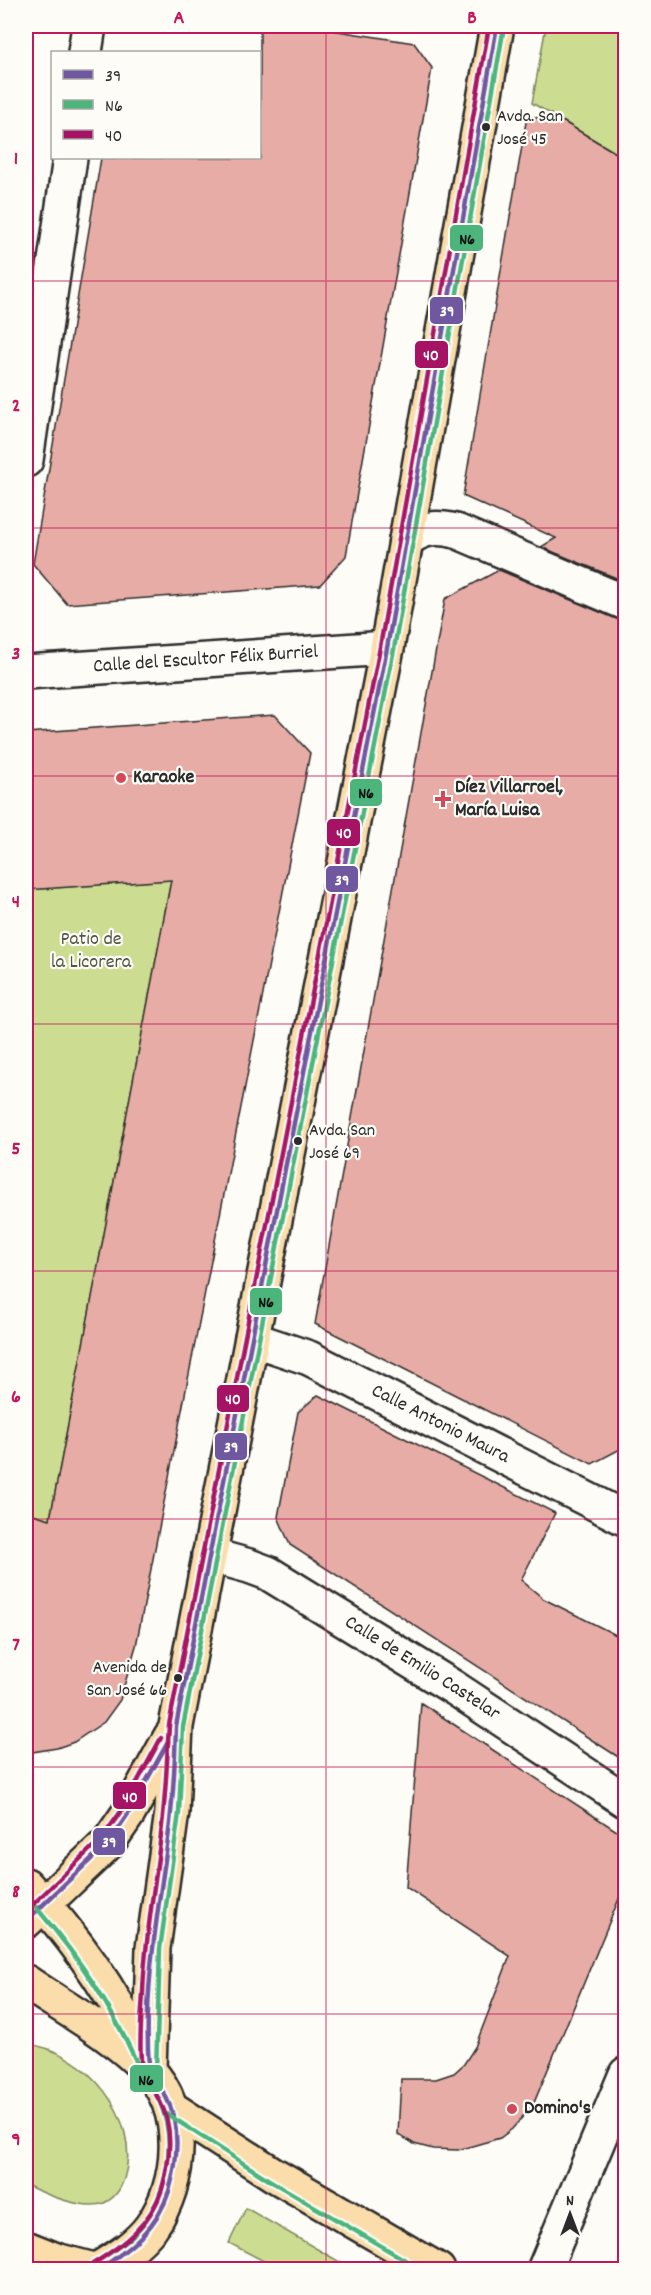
<svg xmlns="http://www.w3.org/2000/svg" width="651" height="2295" font-family="Dekko,sans-serif">
	<style>
		.green { fill: #ccdc90; stroke: #7c845e; stroke-width: 1.5 }
		.building { fill: #e7aca5; stroke: #2b2b2b; stroke-width: 1.5 }
		.lines { fill: none; stroke-linecap: round; stroke-linejoin: round }
		.minor-casing { stroke: #2b2b2b; stroke-width: 38 }
		.major-casing { stroke: #2b2b2b; stroke-width: 38 }
		.minor { stroke: #fdfcf7; stroke-width: 33 }
		.major { stroke: #faddab; stroke-width: 33 }
		.bus-1-casing { stroke: #fdfcf7; stroke-width: 9 }
		.bus-2-casing { stroke: #fdfcf7; stroke-width: 9 }
		.bus-3-casing { stroke: #fdfcf7; stroke-width: 9 }
		.bus-1 { stroke: #6f58a0; stroke-width: 4.5 }
		.bus-2 { stroke: #4bb57c; stroke-width: 4.5 }
		.bus-3 { stroke: #a61264; stroke-width: 4.5 }
		.grid { fill: none; stroke: #c2185b; stroke-width: 1.5; stroke-opacity: 0.55 }
		.bus-dot { fill: #2b2b2b; stroke: #fdfcf7; stroke-width: 2 }
		.poi-dot { fill: #d1495b; stroke: #fdfcf7; stroke-width: 2 }
		.labels { text-anchor: middle; dominant-baseline: central; stroke-width: 4.5; stroke-linejoin: round; paint-order: stroke }
		.bus-label { font-size: 18px; fill: #2b2b2b; stroke: #fdfcf7; text-anchor: start }
		.street-label { font-size: 20px; fill: #2b2b2b; stroke: #fdfcf7 }
		.poi-label { font-size: 20px; font-weight: bold; fill: #2b2b2b; stroke: #fdfcf7; text-anchor: start }
		.park-label { font-size: 20px; fill: #535744; stroke: #fdfcf7 }
		.line-badge { stroke: #fdfcf7; stroke-width: 2 }
		.badge-label { font-size: 16px; text-anchor: middle; font-weight: bold; fill: #fff }
		.pale-badge-label { font-size: 16px; text-anchor: middle; font-weight: bold; fill: #111 }
		.neatline { fill: none; stroke: #c2185b; stroke-width: 2 }
		.grid-label { font-size: 20px; text-anchor: middle; font-weight: bold; fill: #c2185b }
	</style>
	<rect width="100%" height="100%" fill="#fdfcf7"/>
	<filter id="ink" filterUnits="userSpaceOnUse"><feTurbulence type="fractalNoise" baseFrequency=".0167" numOctaves="2"/><feDisplacementMap in="SourceGraphic" scale="12" xChannelSelector="R" yChannelSelector="G"/><feConvolveMatrix kernelMatrix="1 2 1 2 8 2 1 2 1" color-interpolation-filters="sRGB"/></filter>
	<g filter="url(#ink)">
		<g class="green">
			<path d="M546,26H625V158L532,103Z"/>
			<path d="M171,880L50,1519L26,1512V890Z"/>
			<path d="M26,2044C85,2049 143,2119 124,2179C120,2190 115,2198 104,2203C83,2211 45,2194 26,2185Z"/>
			<path d="M246,2208L352,2269H279L229,2243Z"/>
		</g>
		<g class="building">
			<path d="M260,26H306L414,43L432,68L346,556L320,585L67,604L33,564L101,158H260Z"/>
			<path d="M527,116L564,122L626,159V582L541,547L556,538L463,496Z"/>
			<path d="M499,570L619,620L626,621V1446L592,1464L315,1324L445,599Z"/>
			<path d="M275,715L310,753L136,1646L120,1700L104,1722L74,1742L57,1748L26,1753V1512L50,1519L171,880L26,890V733Z"/>
			<path d="M318,1395L555,1513L521,1580L544,1599L626,1640V1762L290,1545L278,1517L298,1412Z"/>
			<path d="M421,1703L626,1837V1882L533,2105L512,2129L500,2138L458,2150L433,2149L414,2144L398,2134L401,2079H436L454,2073L464,2064L475,2047L510,1956L406,1887Z"/>
		</g>
		<g class="lines">
			<g class="minor-casing">
				<g id="minor">
					<path d="M85,52L89,26"/>
					<path d="M26,460L70,158"/>
					<path d="M406,540C423,528 435,526 456,531L626,603"/>
					<path id="s1" d="M26,672L387,648"/>
					<path id="s2" d="M252,1339L309,1358L626,1519"/>
					<path id="s3" d="M209,1555L249,1566L268,1573L456,1689L626,1801"/>
					<path d="M544,2270L626,2074"/>
				</g>
			</g>
			<g class="major-casing">
				<g id="major">
					<path d="M26,1885C75,1937 118,1998 146,2063"/>
					<path d="M26,1921L108,1843L128,1814L171,1736"/>
					<path d="M26,1982C67,2010 113,2034 148,2070C188,2110 182,2184 151,2227C137,2246 116,2258 97,2270"/>
					<path d="M149,2070L153,1948L172,1812L176,1726L387,648L497,26"/>
					<path d="M171,2108L273,2174L438,2270"/>
					<path d="M26,2248L56,2260L94,2270"/>
				</g>
			</g>
			<use href="#minor" class="minor"/>
			<use href="#major" class="major"/>
			<g class="bus-1-casing">
				<g id="bus-1">
					<path d="M26,1921L108,1843L128,1814L168,1742"/>
					<path d="M98,2270C129,2250 158,2227 169,2191C178,2161 181,2125 166,2097C161,2087 150,2078 149,2066C143,1992 158,1912 168,1839C173,1802 175,1764 176,1726L387,648L497,26"/>
				</g>
			</g>
			<g class="bus-2-casing">
				<g id="bus-2">
					<path d="M26,1896C71,1946 109,2001 137,2063C144,2077 154,2088 160,2102C178,2145 167,2202 134,2234C122,2246 107,2255 93,2264"/>
					<path d="M156,2070L160,1949L179,1813L183,1727L394,649L504,27"/>
					<path d="M167,2114L269,2180L422,2270"/>
				</g>
			</g>
			<g class="bus-3-casing">
				<g id="bus-3">
					<path d="M26,1911L102,1838L122,1810L161,1738"/>
					<path d="M93,2264C123,2245 151,2224 162,2189C170,2161 174,2126 159,2100C154,2089 144,2081 142,2069C138,2044 142,2016 143,1992C145,1935 156,1881 162,1825C166,1792 167,1758 169,1725L380,647L489,26"/>
				</g>
			</g>
			<use href="#bus-1" class="bus-1"/>
			<use href="#bus-2" class="bus-2"/>
			<use href="#bus-3" class="bus-3"/>
		</g>
	</g>
	<path class="grid" d="M326,26V2270M26,281H626M26,528H626M26,776H626M26,1024H626M26,1271H626M26,1519H626M26,1767H626M26,2014H626"/>
	<g class="bus-dot">
		<circle cx="486" cy="127" r="5"/>
		<circle cx="298" cy="1141" r="5"/>
		<circle cx="178" cy="1678" r="5"/>
	</g>
	<g class="poi-dot">
		<circle cx="121" cy="778" r="6"/>
		<path d="M440 790h6v6h6v6h-6v6h-6v-6h-6v-6h6z"/>
		<circle cx="512" cy="2109" r="6"/>
	</g>
	<g class="labels">
		<g class="bus-label">
			<text x="497" y="117">Avda. San<tspan x="497" dy="23">José 45</tspan></text>
			<text x="309" y="1131">Avda. San<tspan x="309" dy="23">José 69</tspan></text>
			<text x="167" y="1668" text-anchor="end">Avenida de<tspan x="167" dy="23">San José 66</tspan></text>
		</g>
		<g class="street-label">
			<text stroke="none"><textPath href="#s1" startOffset="180">Calle del Escultor Félix Burriel</textPath></text>
			<text stroke="none"><textPath href="#s2" startOffset="207">Calle Antonio Maura</textPath></text>
			<text stroke="none"><textPath href="#s3" startOffset="243">Calle de Emilio Castelar</textPath></text>
		</g>
		<g class="poi-label">
			<text x="133" y="778">Karaoke</text>
			<text x="455" y="788">Díez Villarroel,<tspan x="455" dy="23">María Luisa</tspan></text>
			<text x="524" y="2109">Domino's</text>
		</g>
		<g class="park-label">
			<text x="91" y="940">Patio de<tspan x="91" dy="23">la Licorera</tspan></text>
		</g>
	</g>
	<g class="line-badge">
		<rect x="449" y="224" width="35" height="28" rx="6" fill="#4bb57c"/>
		<rect x="429" y="296" width="35" height="29" rx="6" fill="#6f58a0"/>
		<rect x="414" y="340" width="35" height="29" rx="6" fill="#a61264"/>
		<rect x="349" y="778" width="34" height="29" rx="6" fill="#4bb57c"/>
		<rect x="326" y="818" width="35" height="29" rx="6" fill="#a61264"/>
		<rect x="325" y="865" width="34" height="28" rx="6" fill="#6f58a0"/>
		<rect x="249" y="1287" width="34" height="29" rx="6" fill="#4bb57c"/>
		<rect x="216" y="1384" width="34" height="29" rx="6" fill="#a61264"/>
		<rect x="214" y="1432" width="34" height="29" rx="6" fill="#6f58a0"/>
		<rect x="112" y="1781" width="35" height="29" rx="6" fill="#a61264"/>
		<rect x="92" y="1827" width="34" height="29" rx="6" fill="#6f58a0"/>
		<rect x="129" y="2064" width="35" height="29" rx="6" fill="#4bb57c"/>
	</g>
	<g class="badge-label">
		<text x="447" y="316">39</text>
		<text x="431" y="360">40</text>
		<text x="344" y="838">40</text>
		<text x="342" y="885">39</text>
		<text x="233" y="1404">40</text>
		<text x="231" y="1452">39</text>
		<text x="130" y="1802">40</text>
		<text x="109" y="1847">39</text>
	</g>
	<g class="pale-badge-label">
		<text x="467" y="244">N6</text>
		<text x="366" y="798">N6</text>
		<text x="266" y="1307">N6</text>
		<text x="146" y="2085">N6</text>
	</g>
	<rect width="651" height="2295" fill="none" stroke="#fdfcf7" stroke-width="66"/>
	<rect x="51" y="51" width="210" height="108" fill="#fdfcf7" stroke="#a9a8a5" stroke-width="1.5"/>
	<rect x="63" y="70" width="30" height="9" fill="#6f58a0" stroke="#a9a8a5" stroke-width="1.5"/>
	<text x="105" y="81" font-size="18" fill="#2b2b2b">39</text>
	<rect x="63" y="100" width="30" height="9" fill="#4bb57c" stroke="#a9a8a5" stroke-width="1.5"/>
	<text x="105" y="111" font-size="18" fill="#2b2b2b">N6</text>
	<rect x="63" y="130" width="30" height="9" fill="#a61264" stroke="#a9a8a5" stroke-width="1.5"/>
	<text x="105" y="141" font-size="18" fill="#2b2b2b">40</text>
	<g transform="translate(570 2214)" stroke="#fdfcf7" stroke-width="4.5" paint-order="stroke">
	<path d="M0-4.5L10 22L0 15L-10 22Z" fill="#2b2b2b"/>
	<text y="-9" font-size="16" font-weight="bold" text-anchor="middle" fill="#2b2b2b">N</text>
	</g>
	<rect x="33" y="33" width="585" height="2229" class="neatline"/>
	<g class="grid-label">
		<text x="179" y="23">A</text>
		<text x="472" y="23">B</text>
		<text x="16" y="164">1</text>
		<text x="16" y="411">2</text>
		<text x="16" y="659">3</text>
		<text x="16" y="907">4</text>
		<text x="16" y="1154">5</text>
		<text x="16" y="1402">6</text>
		<text x="16" y="1650">7</text>
		<text x="16" y="1897">8</text>
		<text x="16" y="2145">9</text>
	</g>
</svg>
